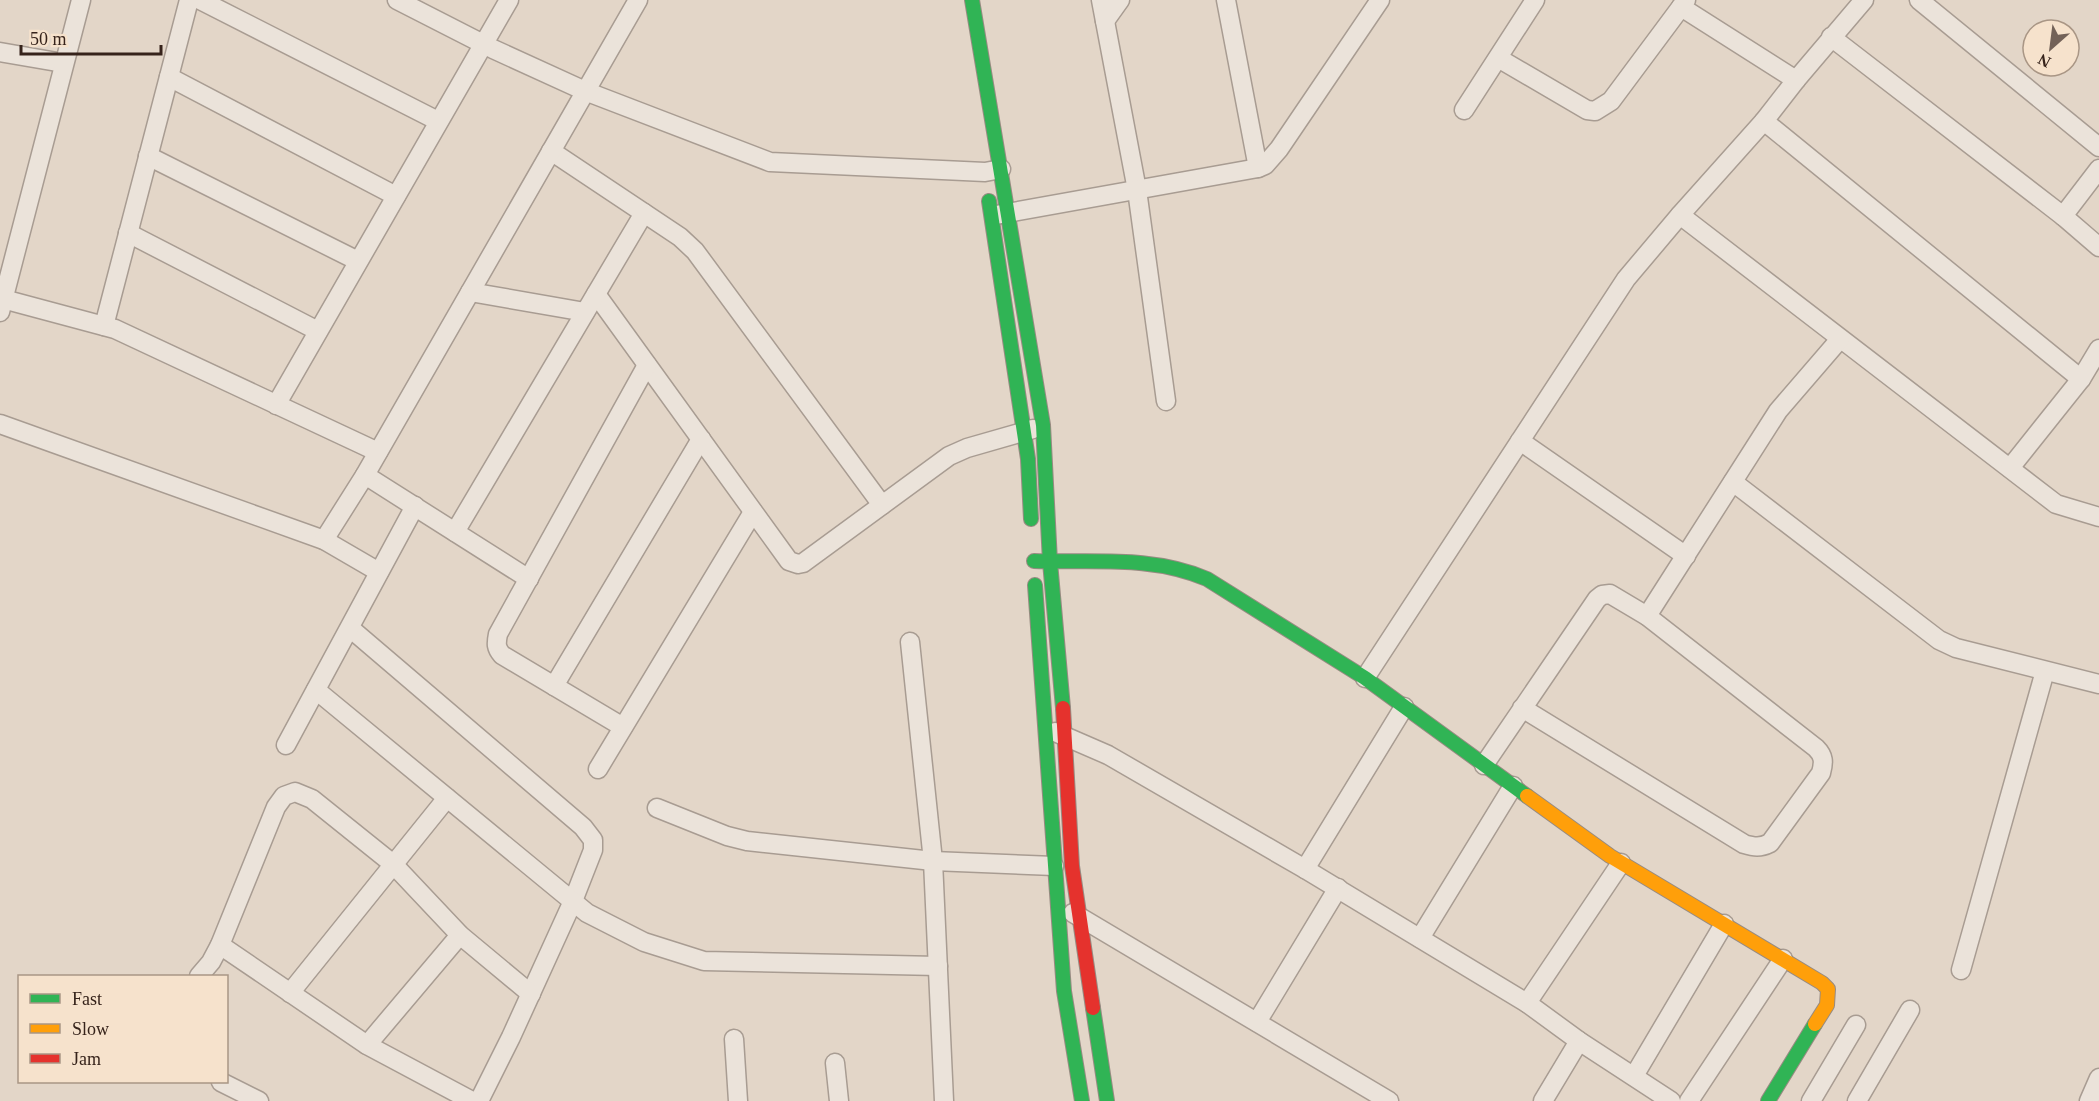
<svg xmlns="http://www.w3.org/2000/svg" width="2099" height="1101" font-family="Georgia,serif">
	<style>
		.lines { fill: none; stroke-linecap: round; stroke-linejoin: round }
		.street-casing { stroke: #a89c92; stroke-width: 21 }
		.fast-casing { stroke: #978b82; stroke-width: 16 }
		.slow-casing { stroke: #978b82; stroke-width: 16 }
		.jam-casing { stroke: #978b82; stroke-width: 16 }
		.street { stroke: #ebe3da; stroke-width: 18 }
		.fast { stroke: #30b455; stroke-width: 14 }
		.slow { stroke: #ff9f0a; stroke-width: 14 }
		.jam { stroke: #e5322d; stroke-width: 14 }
	</style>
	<rect width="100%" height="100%" fill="#e3d6c8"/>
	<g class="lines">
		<g class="street-casing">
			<g id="street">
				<path d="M200,0L438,121"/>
				<path d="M397,0L493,49L585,91L770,162L985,172L1001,169"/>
				<path d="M1101,0L1137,190L1166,401"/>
				<path d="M1226,0L1258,168"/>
				<path d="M1686,0L1681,7L1796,80L1764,121L1680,215L2056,504L2099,517"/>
				<path d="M1919,0L2099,147"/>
				<path d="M1105,21L1120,0"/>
				<path d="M1831,37L2063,216"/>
				<path d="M0,52L63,63"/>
				<path d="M1498,58L1587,110L1595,111L1611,101L1681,7"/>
				<path d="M169,77L396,196"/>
				<path d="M1796,80L1864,0"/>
				<path d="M1464,110L1535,0"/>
				<path d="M1764,121L2081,379"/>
				<path d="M551,151L680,237L695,251L882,505"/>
				<path d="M148,156L358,261"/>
				<path d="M2099,169L2063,216L2099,247"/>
				<path d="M996,215L1258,168L1265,165L1279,149L1380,0"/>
				<path d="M128,233L318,331"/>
				<path d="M470,292L585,312"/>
				<path d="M596,294L789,561L798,564L803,563L949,456L967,448L1033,429"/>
				<path d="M3,299L115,329L378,452"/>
				<path d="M0,312L81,0"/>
				<path d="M104,326L189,0"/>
				<path d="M276,405L509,0"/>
				<path d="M0,424L324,540L379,572"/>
				<path d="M1520,441L1686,556"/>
				<path d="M2010,468L2081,379L2099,349"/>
				<path d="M365,475L529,579"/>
				<path d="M1733,482L1939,640L1956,648L2099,684"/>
				<path d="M455,532L644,213"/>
				<path d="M324,540L365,475L638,0"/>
				<path d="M1647,616L1778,411L1840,339"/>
				<path d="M350,628L583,827L593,840V850L573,901L511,1037L479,1101"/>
				<path d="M910,642L933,861L944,1101"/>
				<path d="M1365,678L1626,279L1680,215"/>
				<path d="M554,686L701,439"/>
				<path d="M316,690L587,913L644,942L704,961L938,966"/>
				<path d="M623,727L502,655C496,648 496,644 498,634L647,365"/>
				<path d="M1055,732L1108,755L1305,869L1527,1003L1579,1041L1671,1101"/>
				<path d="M286,745L415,506"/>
				<path d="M1484,765L1597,599L1602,595L1610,594L1647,616L1816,748C1824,756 1824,762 1821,773L1770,843C1760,848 1754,847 1744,844L1522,708"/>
				<path d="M598,769L753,512"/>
				<path d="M657,808L727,836L747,841L933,861L1054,866"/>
				<path d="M1305,869L1404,707"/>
				<path d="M1073,913L1389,1101"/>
				<path d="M1420,938L1513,786"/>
				<path d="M220,945L367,1045L472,1101"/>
				<path d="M1961,970L2045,671"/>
				<path d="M199,976L211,962L220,945L276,807L284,796L295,792L312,799L393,864L460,935L531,994"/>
				<path d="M290,993L447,798"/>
				<path d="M1527,1003L1621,863"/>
				<path d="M1257,1022L1338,888"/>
				<path d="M734,1039L738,1101"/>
				<path d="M367,1045L460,935"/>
				<path d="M835,1063L839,1101"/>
				<path d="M1634,1076L1724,924"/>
				<path d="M221,1082L259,1101"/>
				<path d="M1543,1101L1579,1041"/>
				<path d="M1689,1101L1783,959"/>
				<path d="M1811,1101L1856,1025"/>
				<path d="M1857,1101L1910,1010"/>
				<path d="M2089,1101L2099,1078"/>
			</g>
		</g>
		<g class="fast-casing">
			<g id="fast">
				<path d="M972,0L1043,425L1050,562L1063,708"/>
				<path d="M989,201L1028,459L1031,519"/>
				<path d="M1034,561C1092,563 1152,555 1207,579L1365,678L1527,796"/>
				<path d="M1035,585L1064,991L1082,1101"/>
				<path d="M1093,1008L1107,1101"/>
				<path d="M1768,1101L1815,1024"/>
			</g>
		</g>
		<g class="slow-casing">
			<path id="slow" d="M1527,796L1610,856L1822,983L1828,989L1827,1005L1815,1024"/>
		</g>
		<g class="jam-casing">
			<path id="jam" d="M1063,708L1072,866L1093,1008"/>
		</g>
		<use href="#street" class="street"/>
		<use href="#fast" class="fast"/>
		<use href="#slow" class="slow"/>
		<use href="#jam" class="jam"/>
	</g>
	<rect x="18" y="975" width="210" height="108" fill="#f6e2cc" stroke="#a99685" stroke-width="1.5"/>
	<rect x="30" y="994" width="30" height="9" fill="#30b455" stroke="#a99685" stroke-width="1.5"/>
	<text x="72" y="1005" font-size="18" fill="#36231b">Fast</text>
	<rect x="30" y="1024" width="30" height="9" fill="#ff9f0a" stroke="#a99685" stroke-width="1.5"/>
	<text x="72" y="1035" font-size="18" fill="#36231b">Slow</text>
	<rect x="30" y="1054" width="30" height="9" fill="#e5322d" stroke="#a99685" stroke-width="1.5"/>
	<text x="72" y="1065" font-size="18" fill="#36231b">Jam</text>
	<g transform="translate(2051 48) rotate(208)"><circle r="28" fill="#f6e2cc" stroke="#a99685" stroke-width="1.5"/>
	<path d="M0-4.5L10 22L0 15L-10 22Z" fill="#736258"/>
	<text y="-9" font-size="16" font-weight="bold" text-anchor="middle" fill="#36231b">N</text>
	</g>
	<path d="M21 45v9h140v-9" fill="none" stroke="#36231b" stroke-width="3"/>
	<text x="30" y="45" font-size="18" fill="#36231b" stroke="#f6e2cc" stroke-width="4.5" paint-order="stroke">50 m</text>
</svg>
